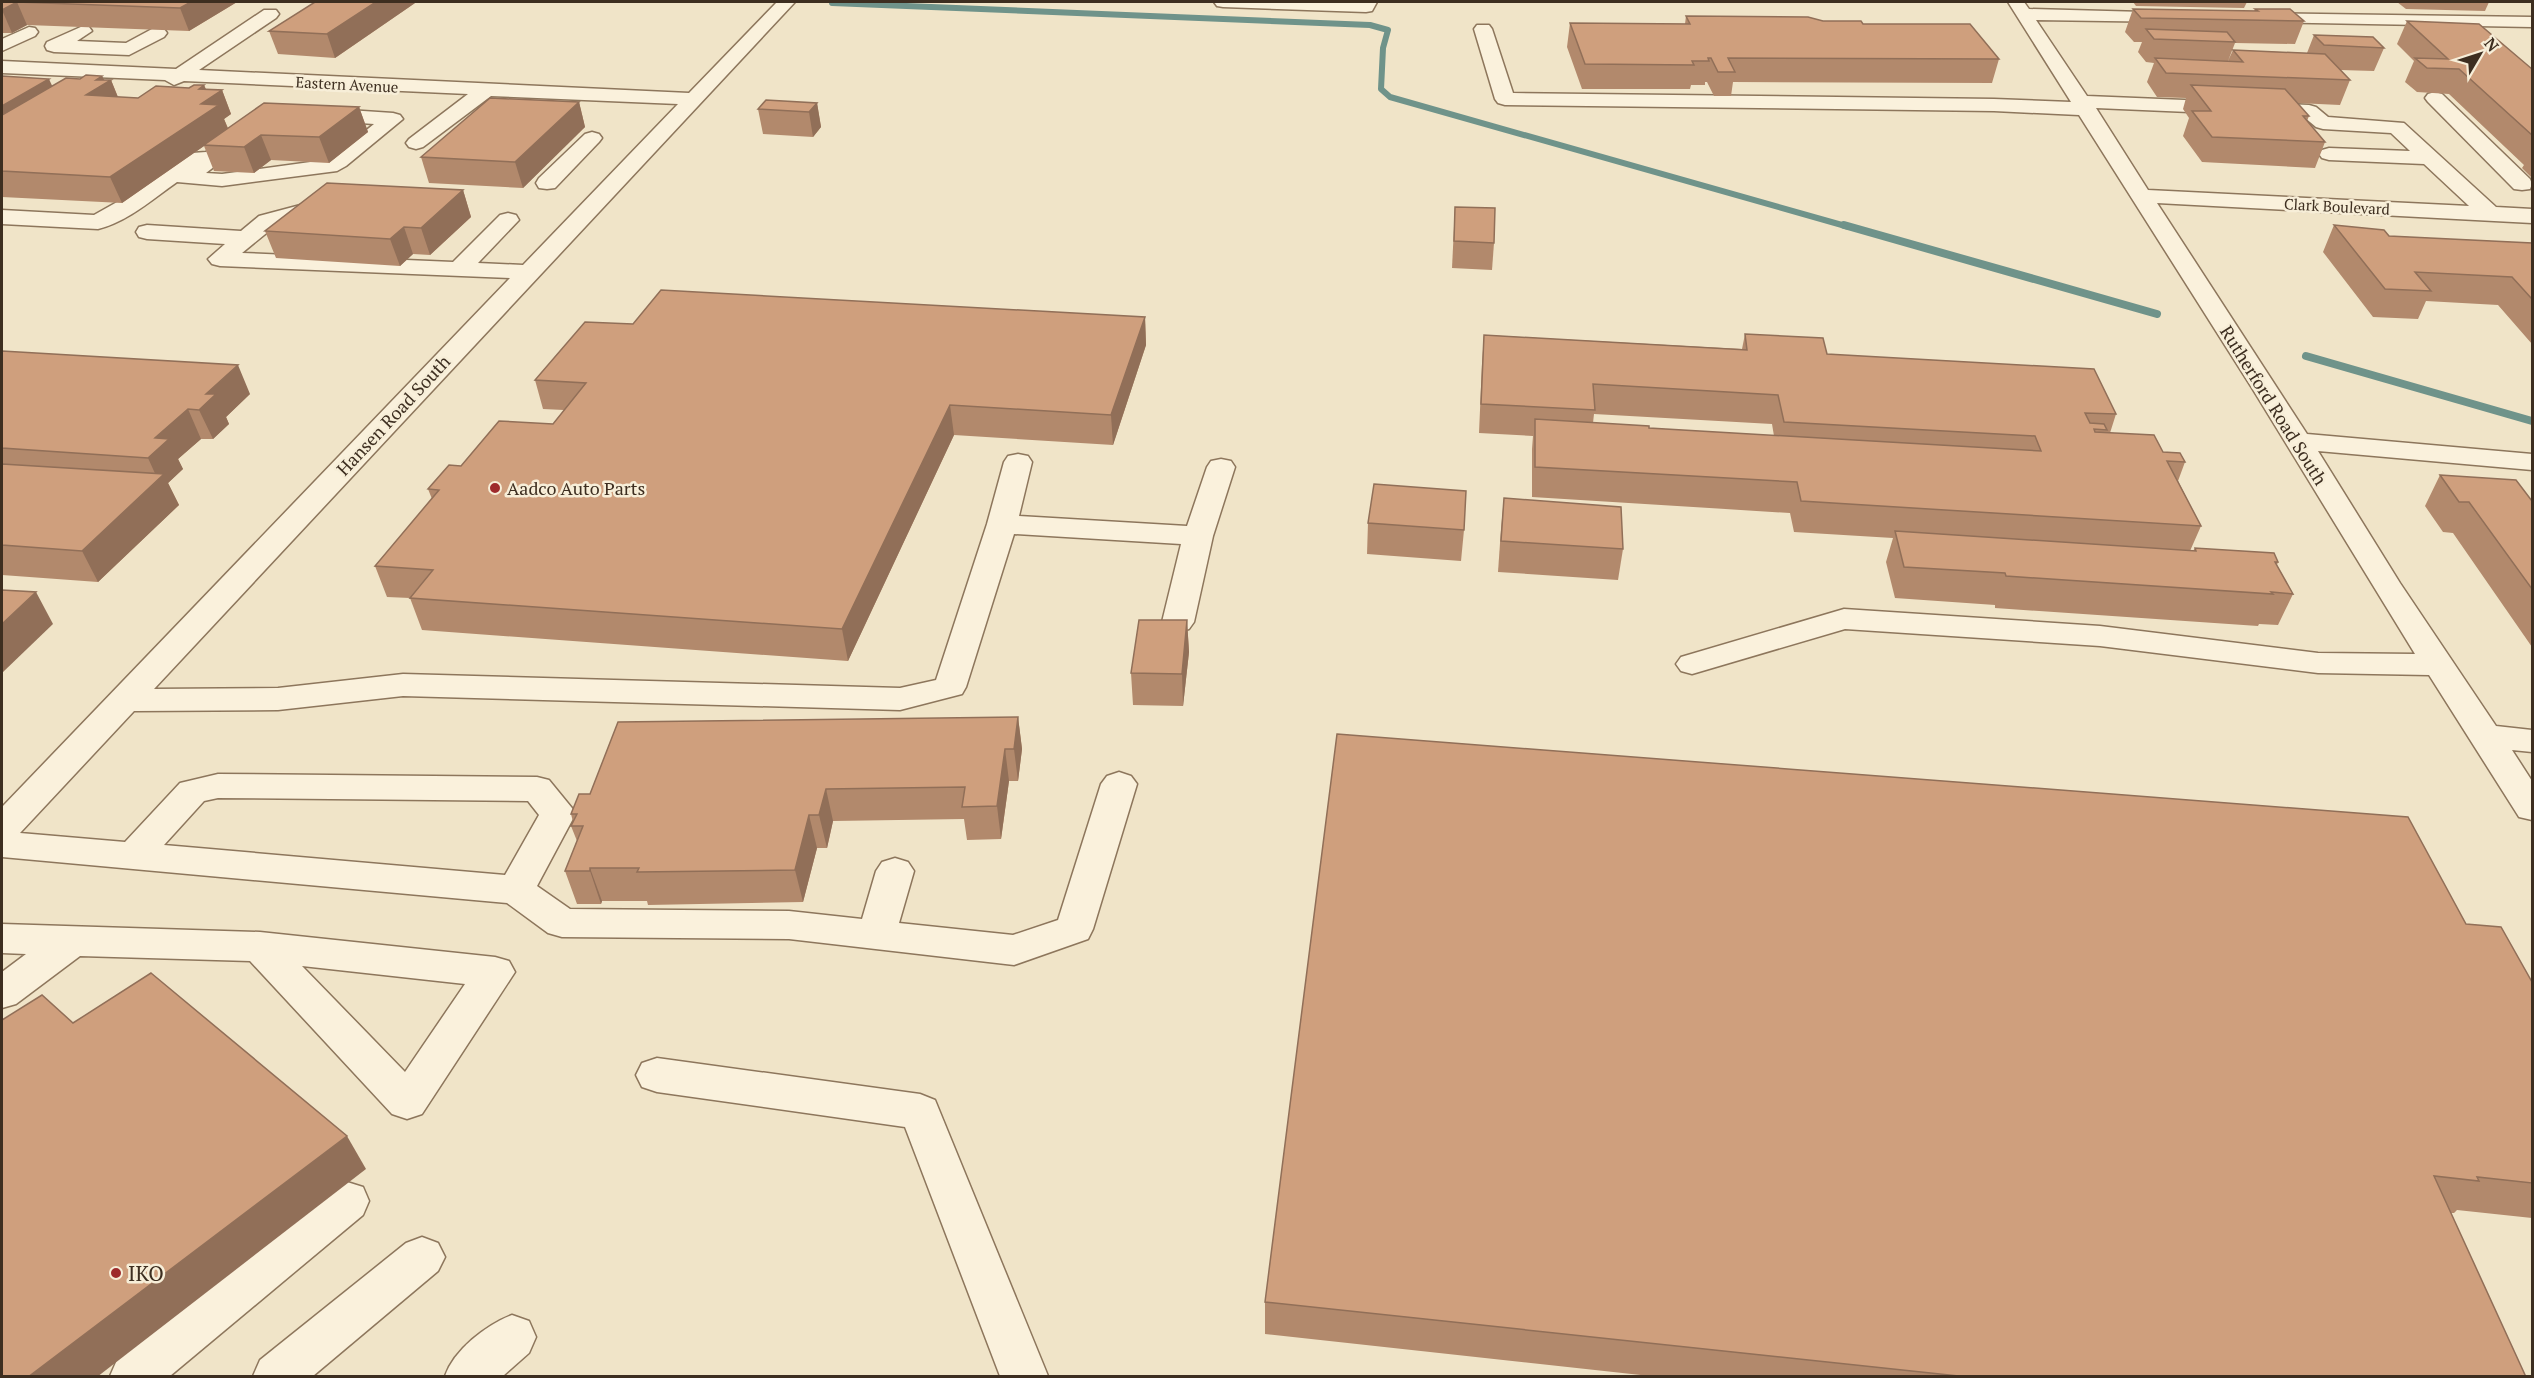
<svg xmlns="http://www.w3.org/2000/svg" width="2534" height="1378" font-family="'PT Serif',serif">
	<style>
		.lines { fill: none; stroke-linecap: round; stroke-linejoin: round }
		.stream-far1 { stroke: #6f938a; stroke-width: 6 }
		.stream { stroke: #6f938a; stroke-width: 8 }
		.minor-casing { stroke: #8d765c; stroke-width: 3 }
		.minor { fill: #faf1dc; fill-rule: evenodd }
		.wall { fill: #b2896c; fill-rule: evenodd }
		.shaded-wall { fill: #916f58 }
		.building { fill: #cf9f7d; stroke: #916f58; stroke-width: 1.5 }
		.poi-dot { fill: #9e2a2b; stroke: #f7eed8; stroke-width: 2 }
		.labels { text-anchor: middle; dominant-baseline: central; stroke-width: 5; stroke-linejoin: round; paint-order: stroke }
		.far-street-label { font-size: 15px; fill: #3d2e20; stroke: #f7eed8 }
		.street-label { font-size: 18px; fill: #3d2e20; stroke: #f7eed8 }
		.poi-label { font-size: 18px; fill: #3d2e20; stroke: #f7eed8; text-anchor: start }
		.near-poi-label { font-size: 21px; fill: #3d2e20; stroke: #f7eed8; text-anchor: start }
	</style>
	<rect width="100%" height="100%" fill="#f0e4c8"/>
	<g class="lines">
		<path class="stream-far1" d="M832,3L1370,25L1388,30L1383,48L1381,89L1390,97L1849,227"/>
		<g class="stream">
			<path d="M1844,225L2157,314"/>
			<path d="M2306,356L2532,421"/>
		</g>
		<g class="minor-casing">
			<g id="minor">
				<path d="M777,2H795L154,689L278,688L403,674L900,688L936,680L987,524L1004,462L1008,456L1018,454L1028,456L1032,462L1019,516L1187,526L1207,467L1211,461L1221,459L1231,461L1235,467L1213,536L1194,622L1189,629L1178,632L1167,629L1162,622L1181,544L1014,534L966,687L962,694L900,710L403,696L278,710L134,711L20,833L125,842L180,783L218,774L537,777L549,780L576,813L537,886L570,909L789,911L862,919L876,871L882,862L895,858L908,862L914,871L899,923L1013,935L1058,920L1101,784L1107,776L1119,772L1131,776L1137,784L1093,929L1088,939L1014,965L789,939L562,937L548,933L507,903L2,857V807L510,278L220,266L212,264L208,259L225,244L147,239L139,237L136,232L139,227L147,225L241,231L259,216L323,199L331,201L334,206L331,211L275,226L242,253L453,262L500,215L508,213L516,215L519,220L478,263L523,265L678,104L491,96L423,147L416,149L409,147L406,143L409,139L468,94L184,81L174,85L165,80L2,73V61L176,69L264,10H276L279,14L276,18L199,70L689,93ZM218,798L528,801L539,815L505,875L164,845L204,801Z"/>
				<path d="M1214,2H1377L1372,11L1366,12L1223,7L1217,6Z"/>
				<path d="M2008,2H2024L2029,9L2182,13L2185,17L2182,21L2176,22L2036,20L2087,96L2309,105L2316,107L2328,117L2404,123L2496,207L2532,209V223L2157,203L2307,434L2532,454V470L2318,451L2400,583L2496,726L2532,730V752L2512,750L2532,781V820L2519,817L2429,675L2318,673L2100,646L1845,629L1692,674L1681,671L1676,664L1681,657L1844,609L2100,626L2318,653L2415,654L2252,388L2079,115L1994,111L1505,105L1498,103L1495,99L1474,29L1477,25H1489L1492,29L1513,93L1994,99L2071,102ZM2096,108L2304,117L2316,127L2323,129L2391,133L2410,151L2329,148L2322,150L2319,154L2322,158L2329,160L2424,164L2469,206L2148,190Z"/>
				<path d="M2257,13L2532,17V27L2251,22L2248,18L2251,14Z"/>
				<path d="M83,26L89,27L92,31L77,41L126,43L152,29H164L167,33L164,37L129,55L54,52L47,50L45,46L47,42Z"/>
				<path d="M29,27L35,28L38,32L35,36L2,51V39Z"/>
				<path d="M2435,92L2442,94L2530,179L2532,184L2530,189L2522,190L2514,189L2428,102L2425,98L2428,94Z"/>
				<path d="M274,105L393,113L400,115L403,119L346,166L337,171L222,186L177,182C153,199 127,222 98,229L2,224V210L94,215L126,197L192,153L206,152L267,107ZM278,117L374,124L332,158L325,160L222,174L206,173Z"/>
				<path d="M592,132L599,134L602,138L599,142L555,188L547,189L539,188L536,183L539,178L585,134Z"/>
				<path d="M2,924L260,932L495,957L509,961L515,972L422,1114L407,1119L392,1114L250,961L80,956L16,1004L2,1008V972L26,954L2,953ZM302,966L465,984L405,1072Z"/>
				<path d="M657,1058L920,1094L935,1100L1048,1376H1000L905,1127L657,1092L642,1087L636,1075L642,1063Z"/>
				<path d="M347,1182L363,1187L369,1201L363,1215L170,1376H110L117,1360L331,1187Z"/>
				<path d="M422,1237L438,1243L445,1257L438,1271L313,1376H253L260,1360L406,1243Z"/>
				<path d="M512,1315L529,1321L536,1337L529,1353L503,1376H445C454,1350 486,1325 512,1315Z"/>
			</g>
		</g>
		<use href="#minor" class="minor"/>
	</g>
	<g class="wall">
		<path d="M2,2H237L189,31L27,25L12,33H2Z"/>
		<path d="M2133,2H2247L2244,8L2136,6Z"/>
		<path d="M2397,2H2489L2485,11L2406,9Z"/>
		<path d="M415,3L335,58L278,54L269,31Z"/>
		<path d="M2133,9L2254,11L2255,9L2304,21L2295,44L2235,43L2228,61L2233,50L2307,53L2314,35L2384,48L2374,71L2340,70L2350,80L2340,105L2297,103L2309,116L2307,121L2325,142L2315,168L2202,162L2183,136L2189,118L2183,109L2186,98L2157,97L2147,82L2154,63L2146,62L2138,52L2142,42H2134L2125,32Z"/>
		<path d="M1686,16L1823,21L1863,24L1999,59L1992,83L1733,82L1731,96H1714L1707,82H1705V85H1691L1690,89H1582L1567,47L1570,23L1685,24Z"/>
		<path d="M2407,21L2532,69V178L2522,168L2524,165L2449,94L2417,92L2405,82L2414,61L2397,44Z"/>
		<path d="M2,76L52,86L104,80H111L118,97L138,98L204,85L206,89L222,90L231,114L224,119L228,128L359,107L368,132L329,163L271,160L254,173L214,171L204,146L122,203L2,197Z"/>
		<path d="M579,102L585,127L523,188L429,183L421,157Z"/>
		<path d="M817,103L821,127L813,137L763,134L758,109Z"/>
		<path d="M463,190L471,217L430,255L413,254L400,266L276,258L265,231Z"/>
		<path d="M1455,207L1494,243L1492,270L1452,268Z"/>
		<path d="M2334,225L2389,236L2532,243V344L2498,305L2426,301L2418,319L2373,317L2323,252Z"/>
		<path d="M1145,317L1146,345L1113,445L954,435L848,661L422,630L410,598L387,597L375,566L432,499L428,489L461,466L553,424L564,410L543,409L535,380L633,324Z"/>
		<path d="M1745,334L1827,354L2116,414L2110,433L2163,452L2185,462L2178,481L2201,526L2190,551H2193L2195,548L2278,562L2277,565L2293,594L2278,625L2259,624L2258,626L1995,608V605L1895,598L1886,562L1893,538L1794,532L1790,513L1532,497V449L1533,436L1479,433L1482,364L1484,335L1742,349ZM1594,414L1772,424L1774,436L1649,428L1593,423Z"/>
		<path d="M2,351L250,394L226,417L229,424L213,439H201L178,459L183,469L168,483L179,505L98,582L2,575Z"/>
		<path d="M2440,475L2532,501V647L2453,533L2443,532L2425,506Z"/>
		<path d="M1504,498L1623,549L1618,580L1498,572L1501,529Z"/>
		<path d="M1368,523L1464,530L1461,561L1367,554Z"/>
		<path d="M1187,620L1189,652L1183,706L1133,705L1131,673Z"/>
		<path d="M1018,717L1022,749L1018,781H1009L1001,839L967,840L964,819L833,821L827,848H817L803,902L648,905L647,901H602L601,904H577L565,871L577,841L571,826L573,822L571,814L590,794Z"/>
		<path d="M2532,982V1218L2457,1210L2454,1213H2450L2526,1377H1659L1265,1334V1302Z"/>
	</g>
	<g class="shaded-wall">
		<path d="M17,2L27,25L12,33L2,10Z"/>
		<path d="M191,2H237L189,31L180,8Z"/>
		<path d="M376,2H415V3L335,58L327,34Z"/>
		<path d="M102,76L106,83L111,80L121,105L86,95L96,80Z"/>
		<path d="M49,79L60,103L2,130V106Z"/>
		<path d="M204,85L209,98L222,90L231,114L224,119L228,129L204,145V146L122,203L110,177L199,89Z"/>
		<path d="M579,102L585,127L523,188L515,162Z"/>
		<path d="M817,103L821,127L813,137L809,112Z"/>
		<path d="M359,107L368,132L329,163L319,137Z"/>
		<path d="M261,135L271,160L254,173L244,147Z"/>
		<path d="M463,190L471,217L430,255L421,228Z"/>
		<path d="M404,227L413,254L400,266L390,239Z"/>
		<path d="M1145,317L1146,345L1113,445L1111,415Z"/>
		<path d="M238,365L250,394L226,417L229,424L213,439L199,410L206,394Z"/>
		<path d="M950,405L954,435L848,661L842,629Z"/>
		<path d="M188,409L201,439L178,459L183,469L168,483L179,505L98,582L82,551L158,480L148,458L155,438Z"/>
		<path d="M36,592L53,624L2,673V624Z"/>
		<path d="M1187,620L1189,652L1183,706L1182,674Z"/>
		<path d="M1018,717L1022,749L1018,781L1014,749Z"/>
		<path d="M1005,749L1009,781L1001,839L997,806Z"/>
		<path d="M826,789L833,821L827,848L819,815Z"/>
		<path d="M809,815L817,848L803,902L795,870Z"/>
		<path d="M590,868L602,901L601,904L590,871Z"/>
		<path d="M347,1136L366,1169L97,1377H28Z"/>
	</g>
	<g class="building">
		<path d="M2,2H191L180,8L17,2L2,10Z"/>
		<path d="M315,2H376L327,34L269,31Z"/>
		<path d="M2133,9L2258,11L2255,9H2290L2304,21L2141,18Z"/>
		<path d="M1686,16L1808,17L1823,21H1861L1863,24H1970L1999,59L1728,58L1735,72H1718L1711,58H1708L1709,61H1692L1694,65L1585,64L1570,23L1690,24Z"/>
		<path d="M2407,21L2479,24L2532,69V135L2459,69L2427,68L2415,58L2448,59Z"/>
		<path d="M2146,29L2227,32L2235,42L2154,39Z"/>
		<path d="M2314,35L2373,37L2384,48L2324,45Z"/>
		<path d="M2233,50L2325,54L2350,80L2166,73L2155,58L2243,62Z"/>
		<path d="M86,75L102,76L96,80H111L86,95L138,98L156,86L189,88L194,85H204L199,89L222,90L201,104L219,105L110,177L2,171V115L66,78L80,79Z"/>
		<path d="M2,76L49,79L2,106Z"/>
		<path d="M2191,85L2285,89L2309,116H2303L2325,142L2212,137L2192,111H2211Z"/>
		<path d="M490,98L579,102L515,162L421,157Z"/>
		<path d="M766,100L817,103L809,112L758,109Z"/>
		<path d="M264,103L359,107L319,137L261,135L244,147L204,145Z"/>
		<path d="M327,183L463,190L421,228L404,227L390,239L265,231Z"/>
		<path d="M1455,207L1495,208L1494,243L1454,241Z"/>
		<path d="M2334,225L2384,230L2389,236L2532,243V299L2512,277L2415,272L2431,291L2385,289Z"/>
		<path d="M661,290L1145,317L1111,415L950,405L842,629L410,598L433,570L375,566L439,490L428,489L449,465L461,466L499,421L553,424L586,383L535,380L585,322L633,324Z"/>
		<path d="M1745,334L1823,338L1827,354L2094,369L2116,414L2085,413L2090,423L2104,424L2107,430L2094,429L2095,432L2154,435L2163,452L2180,453L2185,462L2167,461L2201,526L1801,501L1797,482L1535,467V419L1649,426V428L2041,451L2035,436L1784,422L1778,395L1593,384L1595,410L1481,404L1484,335L1747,350Z"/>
		<path d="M2,351L238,365L206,394H216L199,410L188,409L155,438L169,439L148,458L2,448Z"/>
		<path d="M2,464L164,474L82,551L2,545Z"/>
		<path d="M2440,475L2516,480L2532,501V589L2469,502H2459Z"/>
		<path d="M1374,484L1466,491L1464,530L1368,523Z"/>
		<path d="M1504,498L1621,507L1623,549L1501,541Z"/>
		<path d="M1895,531L2196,551L2195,548L2274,553L2278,562H2275L2293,594L2271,592L2273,594L2006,576L2005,573L1904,567Z"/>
		<path d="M2,590L36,592L2,624Z"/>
		<path d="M1139,620H1187L1182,674L1131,673Z"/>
		<path d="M1018,717L1014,749H1005L997,806L962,807L965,787L826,789L819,815H809L795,870L637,872L639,868H590V871H565L583,826H571L577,814H571L579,794H590L618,722Z"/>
		<path d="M1337,734L2408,817L2466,924L2501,927L2532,982V1183L2477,1177L2479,1181L2434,1176L2526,1377H1968L1265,1302Z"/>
		<path d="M151,973L347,1136L28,1377H2V1020L42,995L73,1023Z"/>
	</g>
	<g class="poi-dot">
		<circle cx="495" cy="488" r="6"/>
		<circle cx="116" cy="1273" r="6"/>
	</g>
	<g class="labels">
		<g class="far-street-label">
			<text transform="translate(347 84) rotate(3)">Eastern Avenue</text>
			<text transform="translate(2337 206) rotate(3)">Clark Boulevard</text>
		</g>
		<g class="street-label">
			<text transform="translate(2274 405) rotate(58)">Rutherford Road South</text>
			<text transform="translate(393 415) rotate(-47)">Hansen Road South</text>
		</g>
		<g class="poi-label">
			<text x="507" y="488">Aadco Auto Parts</text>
		</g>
		<g class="near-poi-label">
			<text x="128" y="1273">IKO</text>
		</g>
	</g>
	<rect width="2534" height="1378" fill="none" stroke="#3d2e20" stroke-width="6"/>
	<g transform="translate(2480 54) rotate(51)" stroke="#f7eed8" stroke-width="4.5" paint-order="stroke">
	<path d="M0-4.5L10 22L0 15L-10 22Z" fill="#3d2e20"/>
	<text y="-9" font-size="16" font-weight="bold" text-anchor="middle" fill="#3d2e20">N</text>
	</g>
</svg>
